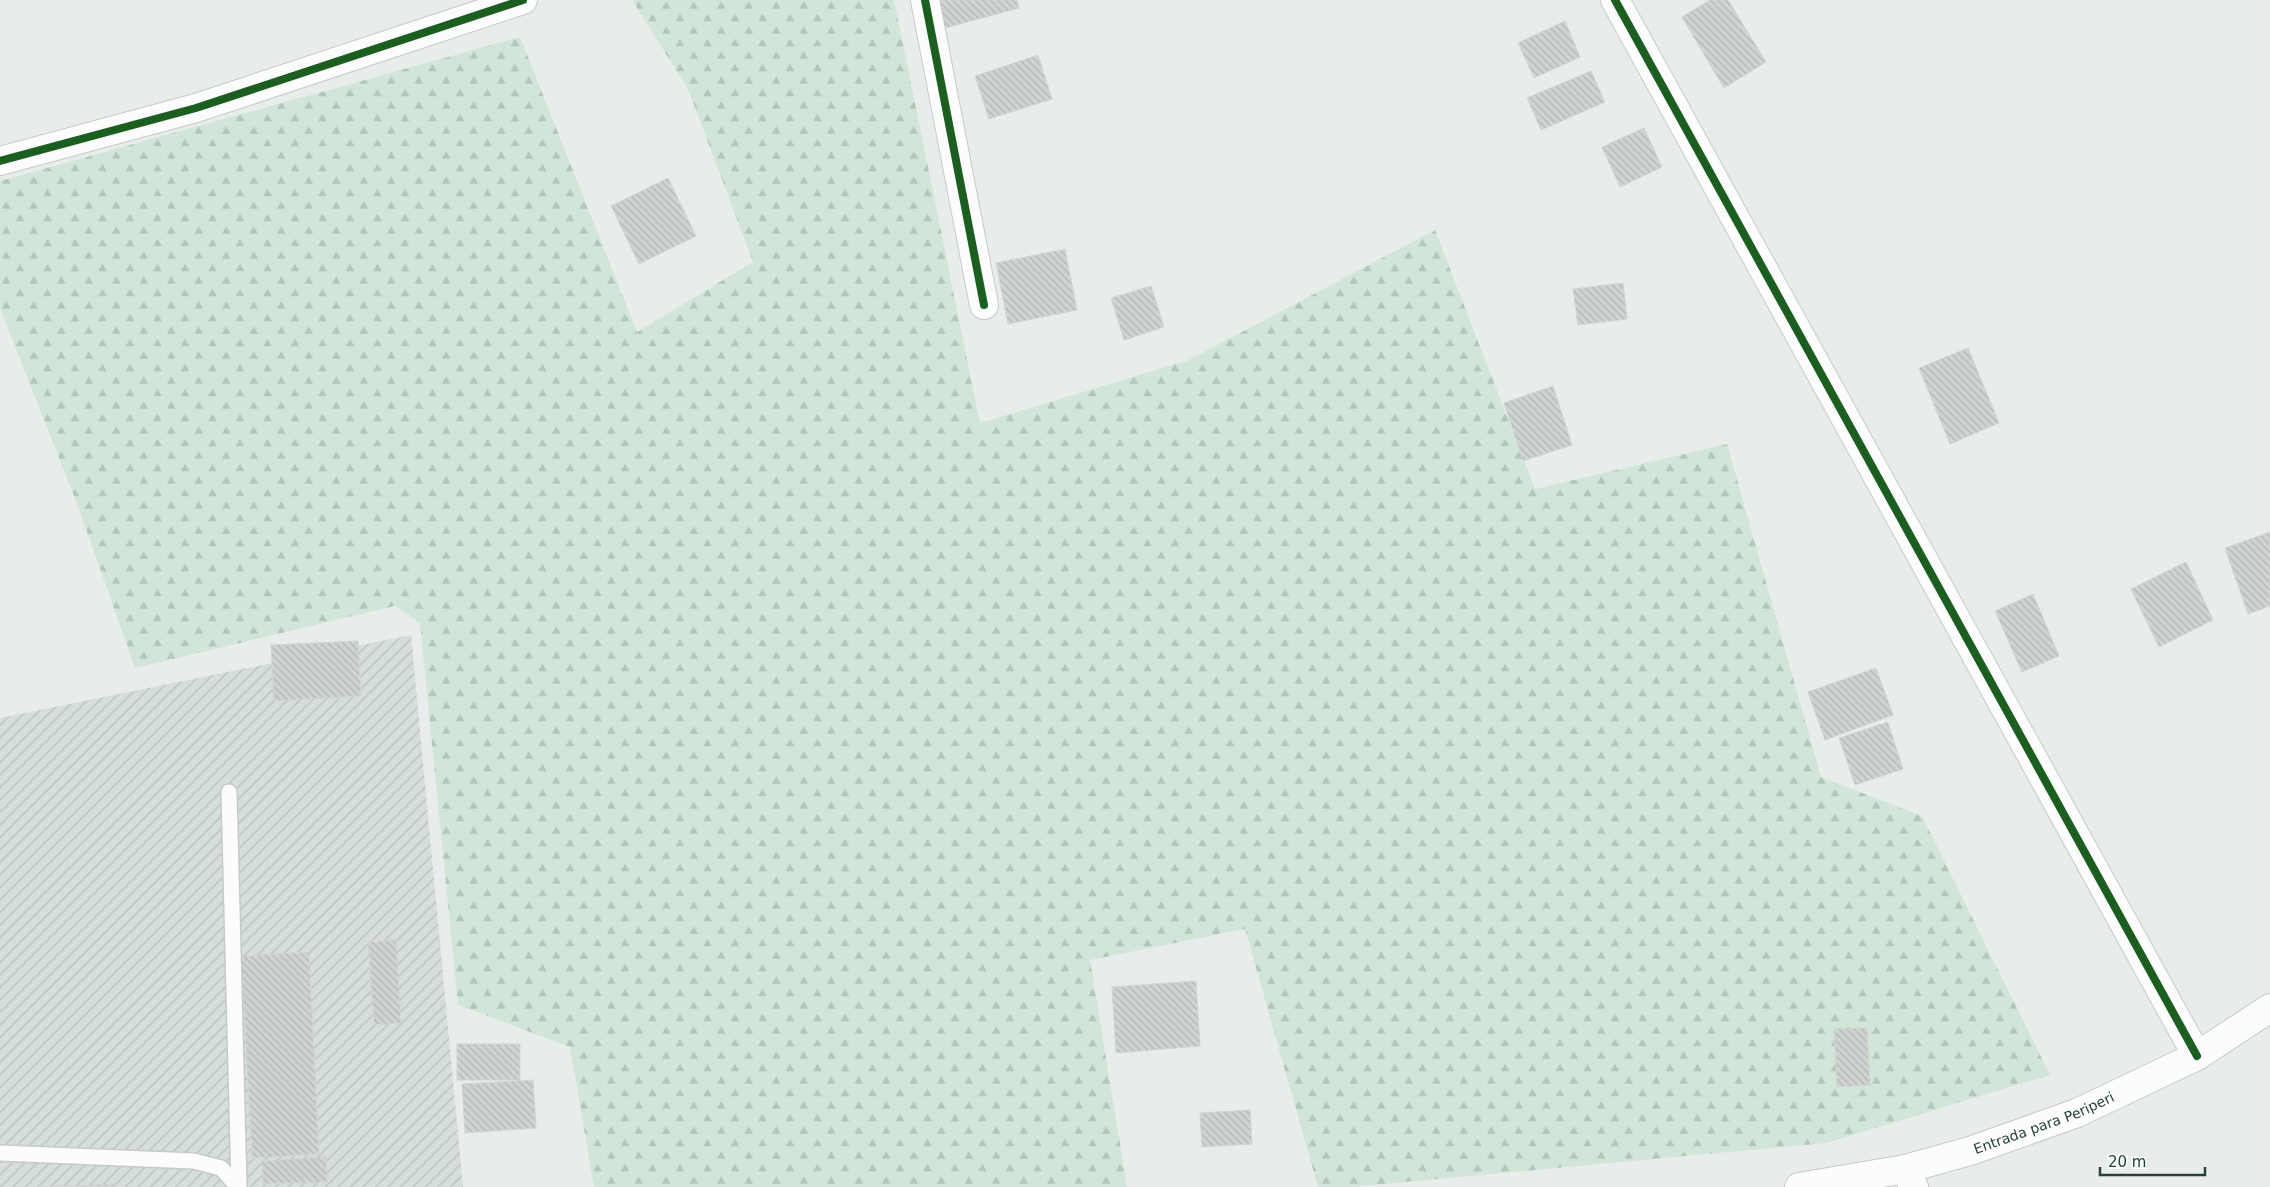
<svg xmlns="http://www.w3.org/2000/svg" width="2270" height="1187" font-family="'DejaVu Sans',sans-serif">
	<style>
		.industrial { fill: url(#industrial-furrows) }
		.forest { fill: url(#forest-firs) }
		.building { fill: url(#building-back-hatch); stroke: #d1d6d4 }
		.lines { fill: none; stroke-linecap: round; stroke-linejoin: round }
		.service-casing { stroke: #c5cac8; stroke-width: 18 }
		.minor-casing { stroke: #c5cac8; stroke-width: 30 }
		.secondary-casing { stroke: #c3cbc8; stroke-width: 30 }
		.service { stroke: #fcfcfc; stroke-width: 15 }
		.minor { stroke: #fcfcfc; stroke-width: 28 }
		.secondary { stroke: #fcfcfc; stroke-width: 28 }
		.cycleway-casing { stroke: #f7fbf9; stroke-width: 11 }
		.cycleway { stroke: #1b5e20; stroke-width: 8 }
		.labels { text-anchor: middle; dominant-baseline: central; stroke-width: 4.5; stroke-linejoin: round; paint-order: stroke }
		.street-label { font-size: 14px; fill: #24423a; stroke: #f7fbf9 }
	</style>
	<defs>
		<pattern id="industrial-furrows" width="10" height="10" patternUnits="userSpaceOnUse" patternTransform="scale(1.25)"><rect width="10" height="10" fill="#d6dedb"/><path d="M-1 1l2-2M0 10L10 0M9 11l2-2" fill="none" stroke="#b8c0bd"/></pattern>
		<pattern id="forest-firs" width="22" height="20" patternUnits="userSpaceOnUse" patternTransform="scale(1.25)"><rect width="22" height="20" fill="#d1e6d8"/><path d="M5 1l3.5 6h-7zM16 11l3.5 6h-7z" fill="#b3c6ba"/></pattern>
		<pattern id="building-back-hatch" width="6" height="6" patternUnits="userSpaceOnUse" patternTransform="scale(1.25)"><rect width="6" height="6" fill="#cfd4d2"/><path d="M-1 5l2 2M0 0l6 6M5-1l2 2" fill="none" stroke="#b2b7b5"/></pattern>
	</defs>
	<rect width="100%" height="100%" fill="#e8edeb"/>
	<path class="industrial" d="M411,635L463,1187H0V718Z"/>
	<path class="forest" d="M632,0H894L980,423L1189,360L1435,230L1535,489L1727,444L1821,777L1922,816L2050,1075L1826,1143L1352,1187H1318L1245,929L1090,960L1127,1187H594L570,1047L458,1005L420,623L395,606L135,668L79,509L0,308V181L520,37L637,332L753,262L688,89Z"/>
	<g class="building">
		<path d="M934,0H1017L1019,8L942,29Z"/>
		<path d="M1710,0H1728L1766,62L1724,88L1682,17Z"/>
		<path d="M1565,21L1580,57L1534,78L1518,43Z"/>
		<path d="M1038,55L1052,99L989,119L975,76Z"/>
		<path d="M1591,71L1605,102L1541,130L1527,98Z"/>
		<path d="M1644,128L1662,167L1620,187L1602,147Z"/>
		<path d="M668,178L696,236L639,264L611,206Z"/>
		<path d="M1065,249L1077,310L1008,324L996,263Z"/>
		<path d="M1623,283L1627,319L1578,325L1573,289Z"/>
		<path d="M1151,286L1164,327L1124,340L1111,298Z"/>
		<path d="M1968,348L1999,423L1950,444L1919,368Z"/>
		<path d="M1553,386L1572,445L1523,461L1504,403Z"/>
		<path d="M2270,532V606L2248,614L2225,548Z"/>
		<path d="M2186,562L2213,620L2159,647L2131,589Z"/>
		<path d="M2033,594L2059,656L2022,672L1995,611Z"/>
		<path d="M358,641L361,696L274,701L271,645Z"/>
		<path d="M1876,668L1893,715L1825,740L1808,692Z"/>
		<path d="M1888,722L1903,769L1855,785L1839,738Z"/>
		<path d="M396,940L401,1023L374,1025L368,942Z"/>
		<path d="M309,952L319,1154L252,1158L241,956Z"/>
		<path d="M1196,981L1200,1046L1116,1053L1112,987Z"/>
		<path d="M1867,1028L1870,1085L1837,1087L1834,1029Z"/>
		<rect x="457" y="1044" width="63" height="36"/>
		<path d="M533,1080L536,1128L465,1133L462,1084Z"/>
		<path d="M1250,1110L1252,1144L1202,1147L1200,1113Z"/>
		<path d="M326,1157L327,1182L263,1184L262,1161Z"/>
		<path d="M117,1184V1187H52Z"/>
	</g>
	<g class="lines">
		<g class="service-casing">
			<g id="service">
				<path d="M229,792L239,1187"/>
				<path d="M0,1153L194,1161L221,1168L238,1187"/>
			</g>
		</g>
		<g class="minor-casing">
			<g id="minor">
				<path d="M925,0L984,305"/>
				<path d="M1615,0L2197,1056"/>
				<path d="M0,161L196,108L523,0"/>
				<path d="M1905,1169L1914,1187"/>
			</g>
		</g>
		<g class="secondary-casing">
			<g id="secondary">
				<path id="s1" d="M1799,1187L1905,1169L1970,1151L2077,1113L2197,1056L2270,1008"/>
			</g>
		</g>
		<use href="#service" class="service"/>
		<use href="#minor" class="minor"/>
		<use href="#secondary" class="secondary"/>
		<g class="cycleway-casing">
			<g id="cycleway">
				<path d="M925,0L984,305"/>
				<path d="M1615,0L2197,1056"/>
				<path d="M0,161L196,108L523,0"/>
			</g>
		</g>
		<use href="#cycleway" class="cycleway"/>
	</g>
	<g class="labels">
		<g class="street-label">
			<text stroke="none"><textPath href="#s1" startOffset="254">Entrada para Periperi</textPath></text>
		</g>
	</g>
	<path d="M2100 1167v8h105v-8" fill="none" stroke="#24423a" stroke-width="2.5"/>
	<text x="2108" y="1167" font-size="15" fill="#24423a" stroke="#f7fbf9" stroke-width="4" paint-order="stroke">20 m</text>
</svg>
